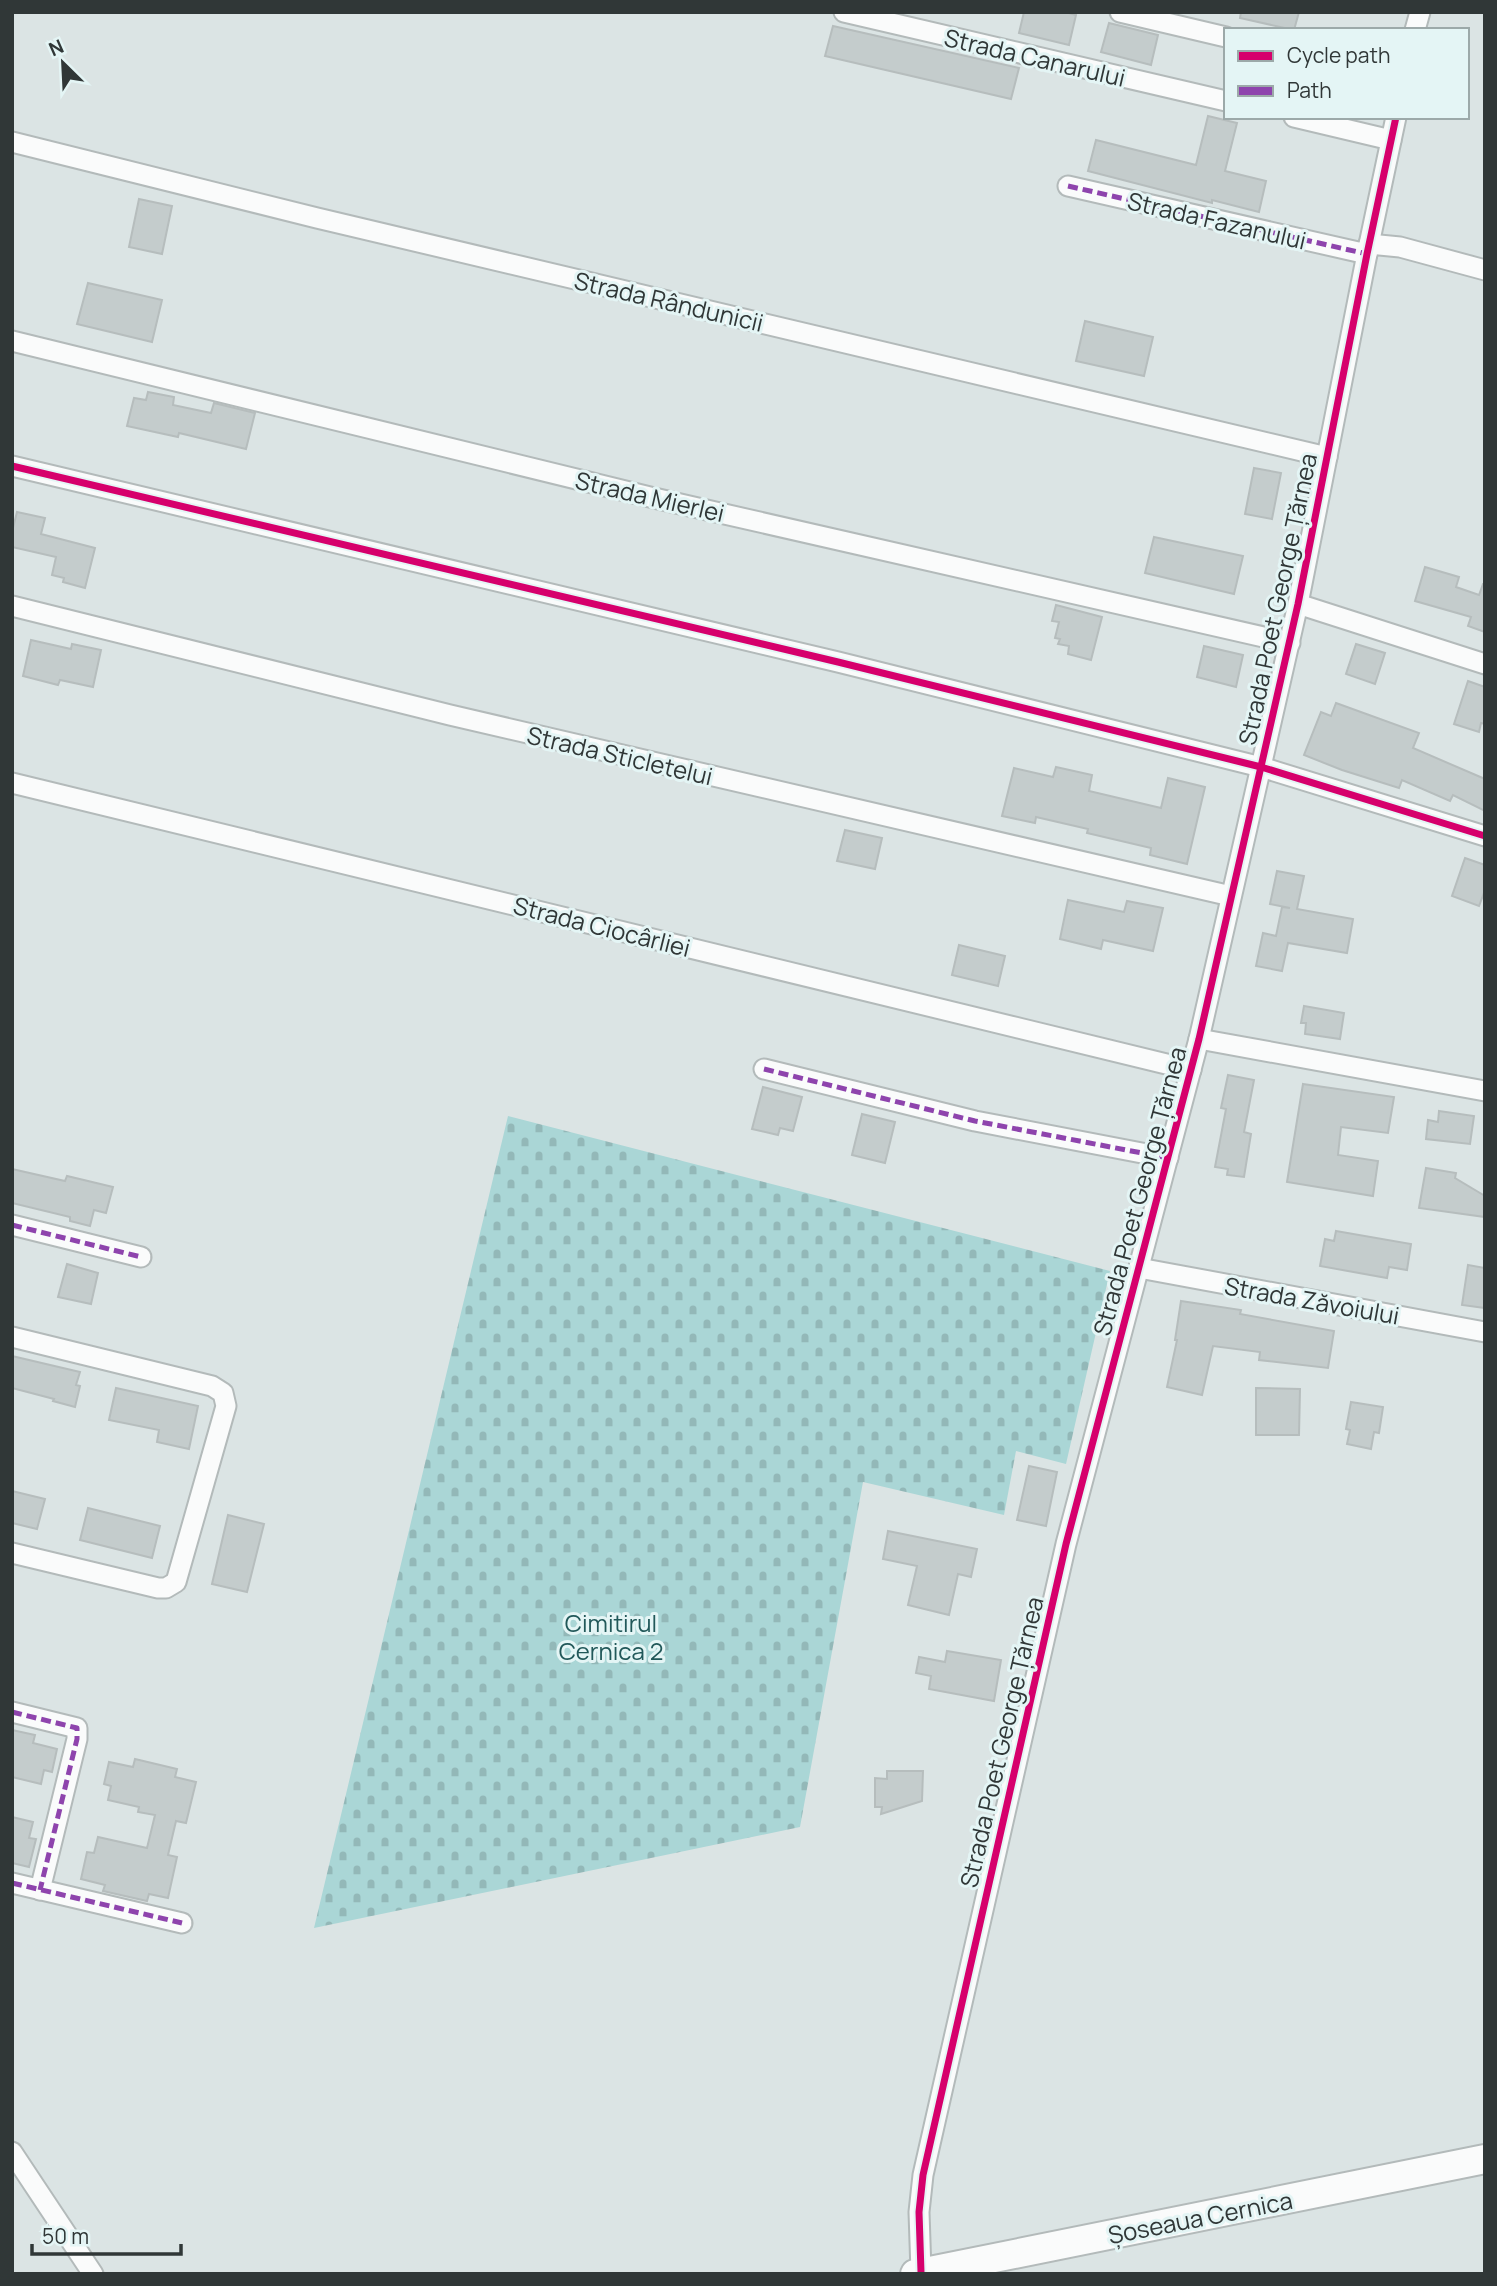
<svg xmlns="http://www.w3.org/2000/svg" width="1497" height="2286" font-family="Manrope,sans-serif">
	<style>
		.cemetery { fill: url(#cemetery-stones) }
		.building { fill: #c4cccc; stroke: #b6bdbd; stroke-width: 2 }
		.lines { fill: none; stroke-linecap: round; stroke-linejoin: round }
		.street-casing { stroke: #b3baba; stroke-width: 23 }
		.secondary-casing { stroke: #b3baba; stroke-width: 32 }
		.street { stroke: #fafbfb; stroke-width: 19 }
		.secondary { stroke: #fafbfb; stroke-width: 28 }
		.quiet { stroke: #8e44ad; stroke-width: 5; stroke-dasharray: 10 5; stroke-linecap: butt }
		.cycleway-casing { stroke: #e4f5f5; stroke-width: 11 }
		.cycleway { stroke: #d6006c; stroke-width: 7 }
		.labels { text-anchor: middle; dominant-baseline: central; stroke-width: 6; stroke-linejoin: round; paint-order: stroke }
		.street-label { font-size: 24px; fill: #303737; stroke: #e4f5f5 }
		.park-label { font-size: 24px; fill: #215859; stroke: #e4f5f5 }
	</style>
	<defs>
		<pattern id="cemetery-stones" width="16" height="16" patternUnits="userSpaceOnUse" patternTransform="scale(1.75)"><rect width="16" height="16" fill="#aad6d6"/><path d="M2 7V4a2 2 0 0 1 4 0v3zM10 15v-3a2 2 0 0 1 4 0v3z" fill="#93b8b8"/></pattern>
	</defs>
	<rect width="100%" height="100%" fill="#dbe4e4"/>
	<path class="cemetery" d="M508,1116L1110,1271L1066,1464L1016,1451L1004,1515L863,1482L800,1827L314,1928Z"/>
	<g class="building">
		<path d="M1024,12H1065L1076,15L1069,45L1019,33Z"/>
		<path d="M1241,12H1299L1294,30L1240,18Z"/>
		<path d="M1109,23L1158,35L1151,65L1101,52Z"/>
		<path d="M833,26L1019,68L1011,99L825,56Z"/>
		<path d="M1208,116L1237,123L1225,171L1266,181L1259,212L1212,200V203L1088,171L1096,140L1196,165Z"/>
		<path d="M139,199L172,206L162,254L129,247Z"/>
		<path d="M88,283L162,300L152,342L77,324Z"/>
		<path d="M1085,321L1153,337L1144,376L1076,361Z"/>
		<path d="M148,392L174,397L173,405L211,413L214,403L255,413L246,449L179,433L178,437L127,426L134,398L146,400Z"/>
		<path d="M1254,468L1281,473L1272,519L1245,514Z"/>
		<path d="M17,512L45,518L41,534L95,548L85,588L63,582L64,578L52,575L56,557L12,547V532Z"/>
		<path d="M1154,537L1243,556L1234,594L1145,573Z"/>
		<path d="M1425,567L1459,577L1456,587L1479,595L1483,584H1485V632L1468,626L1471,617L1415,601Z"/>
		<path d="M1056,605L1102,617L1091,660L1068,654L1069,646L1058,644L1060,639L1055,638L1059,622L1052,621Z"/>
		<path d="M31,640L71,649L72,644L101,650L93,687L60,680L58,685L23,676Z"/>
		<path d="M1356,644L1385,653L1375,684L1346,674Z"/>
		<path d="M1204,646L1243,655L1236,687L1197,677Z"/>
		<path d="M1468,681L1485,687V724L1481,723L1479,732L1454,724Z"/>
		<path d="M1336,703L1419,733L1413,748L1485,779V811L1453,795L1450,801L1402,780L1399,788L1342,770L1304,755L1321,712L1331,716Z"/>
		<path d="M1056,767L1092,775L1089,791L1161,808L1168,778L1205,787L1187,864L1150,855L1151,848L1087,833L1088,829L1036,817L1035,823L1002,816L1014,768L1053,777Z"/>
		<path d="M845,830L882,838L875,869L837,861Z"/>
		<path d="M1465,858L1485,865V890L1479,906L1452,896Z"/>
		<path d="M1277,871L1304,876L1297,909L1353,919L1347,953L1288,943L1282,971L1256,966L1263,933L1276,936L1282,907L1290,908L1270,904Z"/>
		<path d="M1068,900L1124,912L1127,901L1163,908L1153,951L1103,940L1101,949L1060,939Z"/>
		<path d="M959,945L1005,956L998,986L952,975Z"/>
		<path d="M1304,1006L1344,1013L1340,1039L1305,1034L1306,1023H1301Z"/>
		<path d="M1228,1075L1254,1080L1244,1132L1251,1134L1244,1177L1227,1175L1228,1169L1215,1167L1226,1109L1221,1108Z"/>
		<path d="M1303,1084L1394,1097L1388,1133L1341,1127L1338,1155L1378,1161L1373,1196L1287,1182Z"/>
		<path d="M763,1087L802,1097L793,1131L780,1128L778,1135L752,1129Z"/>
		<path d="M1439,1111L1474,1116L1470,1144L1426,1139L1428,1120L1438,1122Z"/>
		<path d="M862,1114L895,1122L885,1163L852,1155Z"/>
		<path d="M1426,1168L1456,1173L1455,1178L1485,1196V1217L1419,1208Z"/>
		<path d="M12,1169L65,1181L67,1176L113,1187L106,1213L94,1210L90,1226L70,1221V1217L12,1203Z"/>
		<path d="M1336,1231L1411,1244L1407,1270L1389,1267L1387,1278L1320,1266L1325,1239L1334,1241Z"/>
		<path d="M67,1264L98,1273L91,1304L58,1297Z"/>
		<path d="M1468,1265L1485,1268V1308L1462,1305Z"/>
		<path d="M1181,1301L1241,1310L1240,1314L1334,1331L1328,1368L1259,1360L1260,1352L1213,1346L1202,1395L1167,1387L1177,1340H1175Z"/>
		<path d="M12,1356L80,1372L76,1385L80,1386L75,1407L53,1401L54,1399L12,1388Z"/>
		<path d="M116,1388L198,1406L189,1449L157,1442L159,1430L109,1420Z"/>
		<path d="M1256,1388L1300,1389L1299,1435H1256Z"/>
		<path d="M1351,1402L1383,1407L1379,1433L1374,1432L1371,1449L1347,1444L1350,1430L1346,1429Z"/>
		<path d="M1029,1466L1057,1472L1046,1526L1017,1520Z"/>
		<path d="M12,1491L45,1499L37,1529L12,1523Z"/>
		<path d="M88,1508L160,1526L152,1558L80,1540Z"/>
		<path d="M228,1515L264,1524L247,1592L212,1584Z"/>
		<path d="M888,1531L977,1549L971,1577L958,1574L949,1615L908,1605L917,1566L883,1559Z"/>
		<path d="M947,1651L1001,1660L994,1701L929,1689L931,1676L916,1673L919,1657L945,1662Z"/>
		<path d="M12,1730L35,1735L33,1743L57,1749L52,1772L44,1770L41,1784L12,1777Z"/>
		<path d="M135,1759L177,1769L175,1777L196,1782L186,1823L176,1821L168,1855L177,1857L168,1898L149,1894L147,1901L103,1891L105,1885L81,1879L87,1852L94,1853L98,1837L147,1848L155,1815L138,1812L139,1807L108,1800L111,1786L104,1784L109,1762L133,1767Z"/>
		<path d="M887,1771H923L922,1801L881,1814L882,1807H875V1778L887,1779Z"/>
		<path d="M12,1817L33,1822L29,1838L36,1839L29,1867L12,1863Z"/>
	</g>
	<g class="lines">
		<g class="street-casing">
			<g id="street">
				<path d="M844,12L1226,101"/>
				<path d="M1120,12L1226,37"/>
				<path d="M1415,30L1420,12"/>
				<path d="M1294,117L1391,140"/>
				<path d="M12,142L317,218L1327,457"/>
				<path d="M1068,186L1367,254"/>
				<path d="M1369,244L1400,247L1485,270"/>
				<path d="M12,341L654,498L1290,643"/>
				<path d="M12,466L838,662L1261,767L1485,836"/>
				<path d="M1298,604L1485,664"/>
				<path d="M12,606L450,715L1231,896"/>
				<path d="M12,783L1191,1070"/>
				<path d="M1199,1039L1485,1091"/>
				<path d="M764,1069L975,1121L1168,1158"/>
				<path d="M12,1225L141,1257"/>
				<path d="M1139,1268L1485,1332"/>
				<path d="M12,1337L212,1386L223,1393L226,1406L176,1582L166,1588H158L12,1553"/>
				<path d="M12,1712L77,1728V1739L40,1890"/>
				<path d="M12,1883L182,1923"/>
				<path d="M12,2152L93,2274"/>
				<path d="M921,2272L919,2212L923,2175L1066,1544L1199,1039L1298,604L1367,254L1396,117"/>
			</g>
		</g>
		<g class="secondary-casing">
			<path id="secondary" d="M915,2274L1485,2159"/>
		</g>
		<use href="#street" class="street"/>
		<use href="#secondary" class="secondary"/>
		<g class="quiet">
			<path d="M1068,186L1367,254"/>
			<path d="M764,1069L975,1121L1168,1158"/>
			<path d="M12,1225L141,1257"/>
			<path d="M12,1712L77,1728V1739L40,1890"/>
			<path d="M12,1883L182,1923"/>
		</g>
		<g class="cycleway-casing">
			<g id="cycleway">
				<path d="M12,466L838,662L1261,767L1485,836"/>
				<path d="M921,2272L919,2212L923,2175L1066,1544L1199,1039L1298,604L1367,254L1396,117"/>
			</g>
		</g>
		<use href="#cycleway" class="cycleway"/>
	</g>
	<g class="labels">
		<g class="street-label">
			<text transform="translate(1035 57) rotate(13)">Strada Canarului</text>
			<text transform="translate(1217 220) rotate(13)">Strada Fazanului</text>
			<text transform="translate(669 301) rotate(13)">Strada Rândunicii</text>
			<text transform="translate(650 496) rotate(13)">Strada Mierlei</text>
			<text transform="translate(1277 599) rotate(-78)">Strada Poet George Țărnea</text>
			<text transform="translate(620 755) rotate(13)">Strada Sticletelui</text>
			<text transform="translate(602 926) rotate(14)">Strada Ciocârliei</text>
			<text transform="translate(1139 1191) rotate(-75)">Strada Poet George Țărnea</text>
			<text transform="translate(1312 1300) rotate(10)">Strada Zăvoiului</text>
			<text transform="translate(1001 1742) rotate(-77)">Strada Poet George Țărnea</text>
			<text transform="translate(1200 2217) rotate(-11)">Șoseaua Cernica</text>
		</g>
		<g class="park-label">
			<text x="611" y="1622">Cimitirul<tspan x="611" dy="28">Cernica 2</tspan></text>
		</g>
	</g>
	<rect width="1497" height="2286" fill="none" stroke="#303737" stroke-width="28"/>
	<rect x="1224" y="28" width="245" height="91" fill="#e4f5f5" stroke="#9ca9a9" stroke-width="2"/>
	<rect x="1238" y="51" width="35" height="10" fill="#d6006c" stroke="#9ca9a9" stroke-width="2"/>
	<text x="1287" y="63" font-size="21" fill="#303737">Cycle path</text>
	<rect x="1238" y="86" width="35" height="10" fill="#8e44ad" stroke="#9ca9a9" stroke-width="2"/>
	<text x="1287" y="98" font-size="21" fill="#303737">Path</text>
	<g transform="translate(63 63) rotate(336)" stroke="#e4f5f5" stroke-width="5" paint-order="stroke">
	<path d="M0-5L12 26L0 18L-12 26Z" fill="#303737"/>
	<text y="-10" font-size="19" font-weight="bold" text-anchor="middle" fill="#303737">N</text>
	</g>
	<path d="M32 2244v10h149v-10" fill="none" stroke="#303737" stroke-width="3.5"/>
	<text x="42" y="2244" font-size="21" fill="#303737" stroke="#e4f5f5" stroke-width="5" paint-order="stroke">50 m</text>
</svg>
